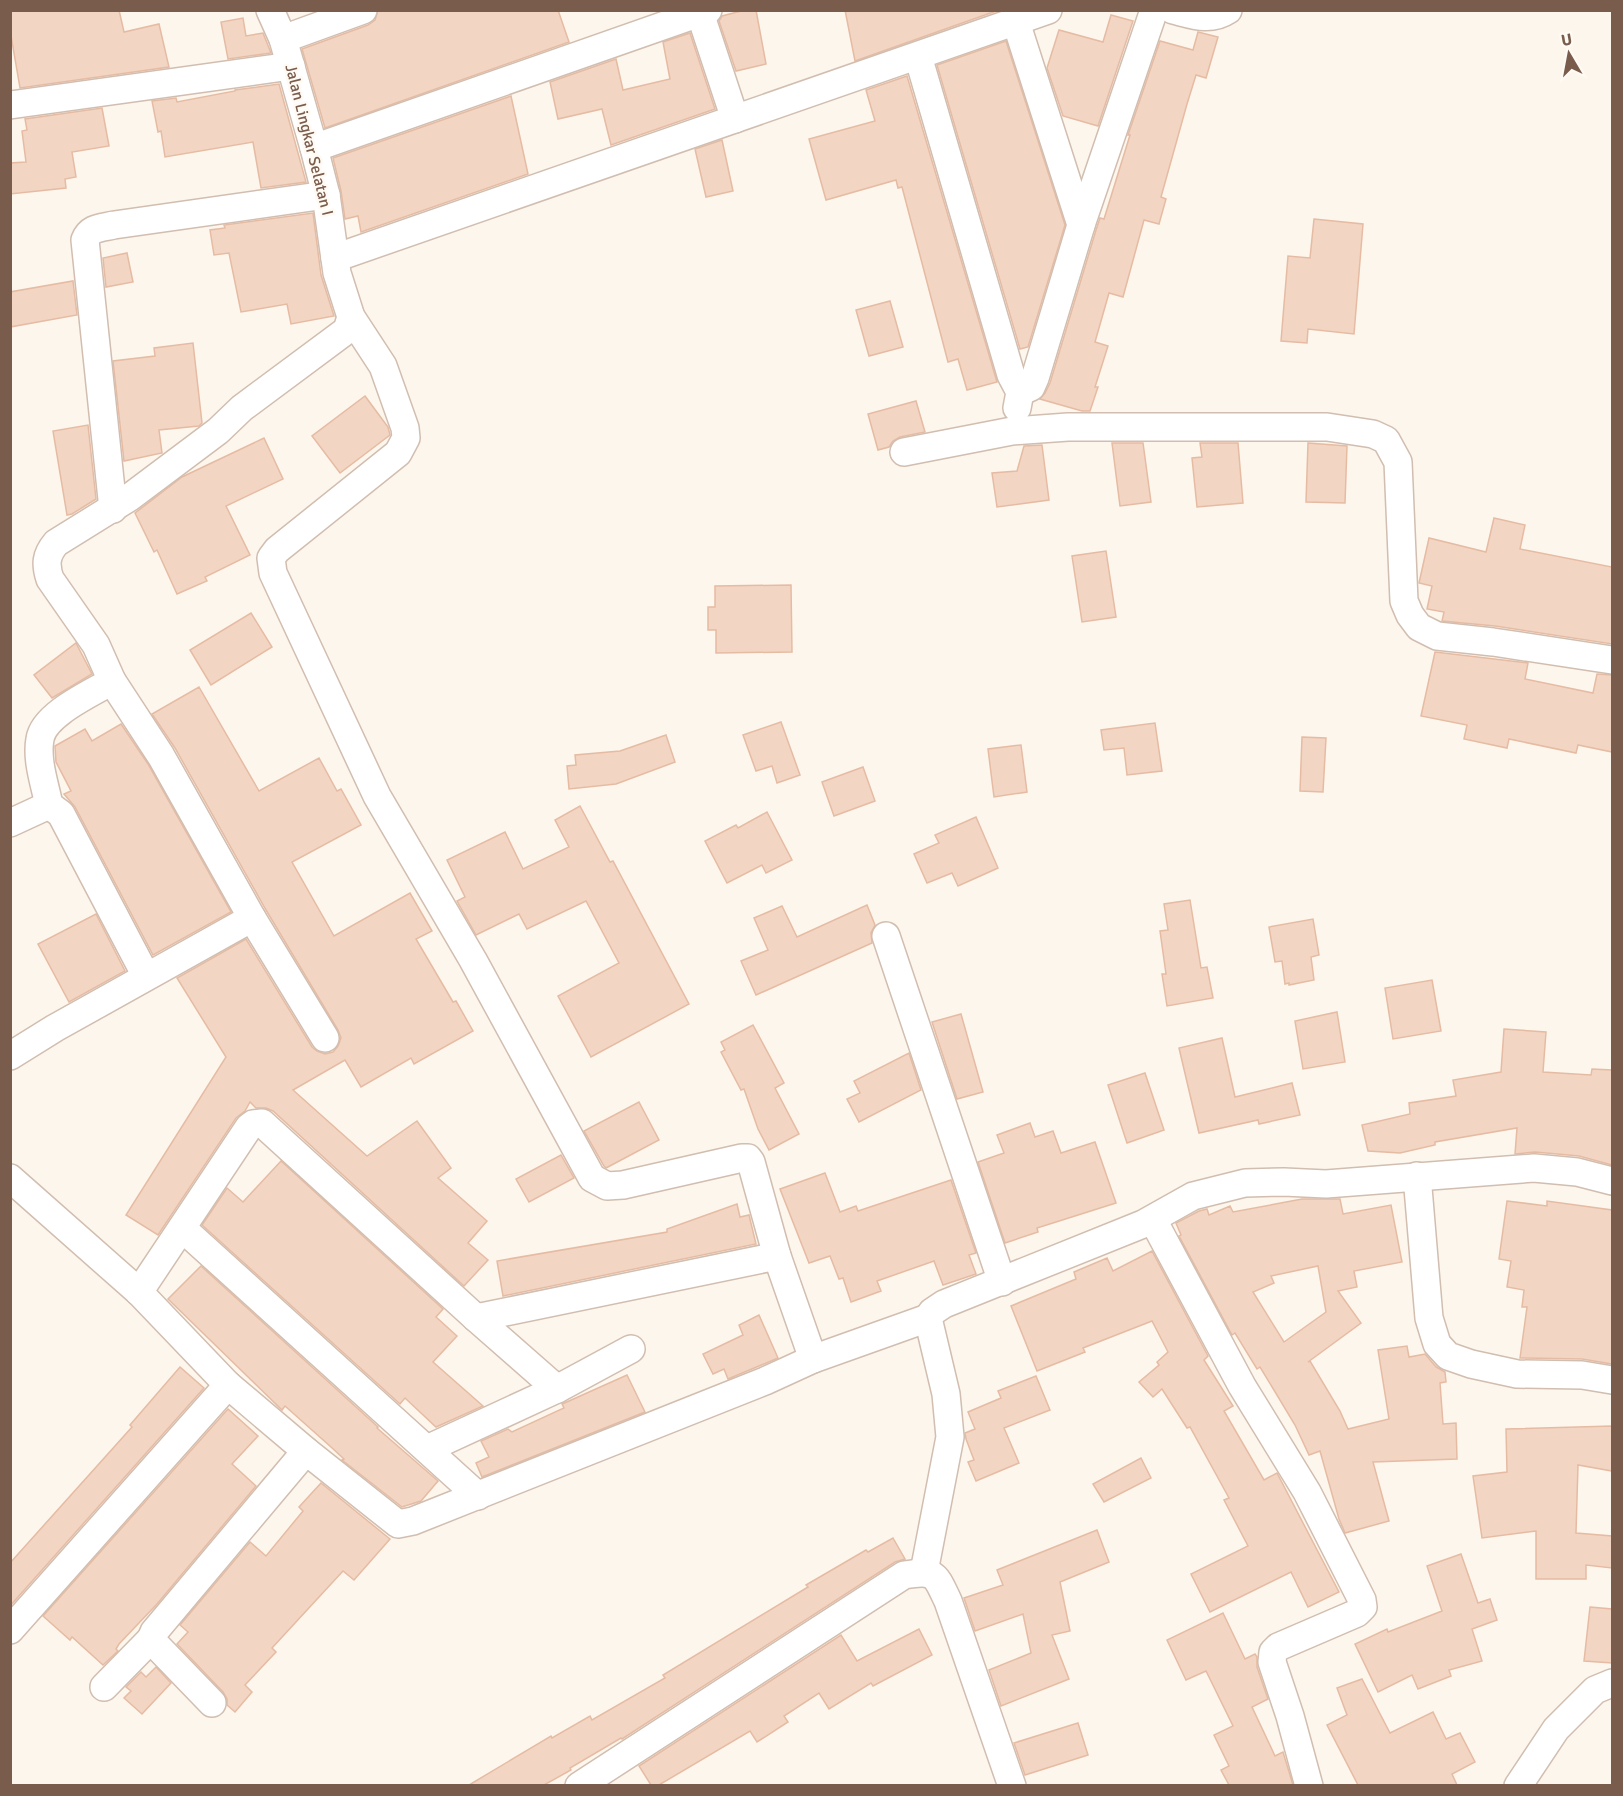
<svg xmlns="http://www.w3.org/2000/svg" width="1623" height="1796" font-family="Signika,sans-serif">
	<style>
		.building { fill: #f3d5c3; stroke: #e6bba3; stroke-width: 1.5; fill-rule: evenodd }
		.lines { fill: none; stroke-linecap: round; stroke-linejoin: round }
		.street-casing { stroke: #d1beb0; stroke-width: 30 }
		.street { stroke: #fff; stroke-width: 27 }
		.labels { text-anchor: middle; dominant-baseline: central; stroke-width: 5; stroke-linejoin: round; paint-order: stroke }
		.street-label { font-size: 16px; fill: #7a5c4d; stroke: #fffaf3 }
	</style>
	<rect width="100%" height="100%" fill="#fdf6ec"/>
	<g class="building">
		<path d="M10,10H119L124,32L159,24L169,67L20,88L10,30Z"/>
		<path d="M378,10H558L569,42L325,128L302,49L368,25L375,20Z"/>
		<path d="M745,10H756L766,64L736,71L719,21L722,16Z"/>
		<path d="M845,10H999L855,61Z"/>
		<path d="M1111,15L1133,21L1098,126L1063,116L1047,68L1059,30L1103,42Z"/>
		<path d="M243,18L246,36L263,33L271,53L228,59L221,22Z"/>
		<path d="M1198,32L1218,37L1206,78L1196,75L1187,104L1161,197L1166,199L1159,224L1144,220L1123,297L1109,293L1095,342L1108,346L1095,387H1098L1090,411H1082L1040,399L1045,393L1050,383L1096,230L1100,218L1104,219L1130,135H1128L1160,41L1193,50Z"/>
		<path d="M690,33L715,109L611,145L602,109L558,119L550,82L616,59L623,90L670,79L663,42Z"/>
		<path d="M1006,41L1065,225L1028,347L1020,349L937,65Z"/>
		<path d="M907,76L997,382L967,390L958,359L948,362L902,187L898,188L896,180L826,200L809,139L875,121L866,90Z"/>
		<path d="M279,84L306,182L261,188L253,142L165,157L161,131L158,132L152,101L176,98L177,102L235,91V90Z"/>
		<path d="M511,96L528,174L361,232L358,216L345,219L341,191L333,158Z"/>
		<path d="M102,108L109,146L72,152L76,177L65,179L66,188L10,194V163L26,162L22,131L27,130L25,119Z"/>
		<path d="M722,140L733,191L706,197L695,149Z"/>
		<path d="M313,213L321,275L334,316L291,324L287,304L241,312L229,253L214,255L210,230L225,228L224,225Z"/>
		<path d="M1314,219L1363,224L1354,334L1308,329L1307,343L1281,341L1288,256L1310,258Z"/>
		<path d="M127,253L133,282L106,287L103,258Z"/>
		<path d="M73,281L77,315L10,327V292Z"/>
		<path d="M890,301L903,347L869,356L856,310Z"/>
		<path d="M193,343L202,423L199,426L159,430L162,453L124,461L113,361L155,356L154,348Z"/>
		<path d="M365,396L388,427L390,435L340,473L312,436Z"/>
		<path d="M916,401L925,432L900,437L893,441L889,447L878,450L868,414Z"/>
		<path d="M88,425L96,499L72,514L67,515L53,431Z"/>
		<path d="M264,438L283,479L226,506L250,555L205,577L207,581L177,594L157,550L154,552L135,513L182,477Z"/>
		<path d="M1112,443H1143L1151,502L1120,506Z"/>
		<path d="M1200,443H1238L1243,503L1197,507L1192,458L1202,457Z"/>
		<path d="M1308,443L1347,446L1345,503L1306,502Z"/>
		<path d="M1042,445L1049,500L997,507L992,473L1017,471L1024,446Z"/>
		<path d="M1494,518L1525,525L1520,549L1612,567V644L1495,626L1442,621L1444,612L1427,609L1432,586L1419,583L1429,538L1486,552Z"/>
		<path d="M1106,551L1116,617L1082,622L1072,556Z"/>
		<path d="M791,585L792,652L716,653V630H708V607H715V586Z"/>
		<path d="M251,613L272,647L211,685L190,650Z"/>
		<path d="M76,643L92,674L52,698L34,675Z"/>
		<path d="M1435,652L1528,663L1525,679L1593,693L1597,674L1612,675V752L1578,745L1576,753L1509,739L1507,748L1464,739L1467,725L1421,716Z"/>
		<path d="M199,687L259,791L319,758L337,791L341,789L361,825L292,862L334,936L410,893L432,931L416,939L453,1002L456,1001L473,1031L414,1064L411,1058L361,1087L345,1060L293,1090L367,1156L417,1121L451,1168L438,1178L487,1221L468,1243L488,1260L464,1286L273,1111L266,1108H256L250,1102L245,1111L236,1118L158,1235L126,1215L226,1057L177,978L246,939L312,1047L317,1051L325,1054L333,1052L338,1046L341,1038L338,1030L266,910L175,748L152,714Z"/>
		<path d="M781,722L800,775L777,783L772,766L756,771L743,735Z"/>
		<path d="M1155,723L1162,771L1127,775L1124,748L1104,750L1101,730Z"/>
		<path d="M121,724L148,764L231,912L153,955L75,807L64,794L71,791L56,762L55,746L85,729L92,741Z"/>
		<path d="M666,735L675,762L616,784L569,789L567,766L576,765L575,755L620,751Z"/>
		<path d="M1302,737L1326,738L1323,792L1300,791Z"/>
		<path d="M1021,745L1027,792L994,797L988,749Z"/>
		<path d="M863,767L875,801L834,816L822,782Z"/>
		<path d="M580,806L610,862L613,861L689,1004L591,1057L558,996L619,963L586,901L527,929L519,914L476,935L457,901L465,897L447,860L505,832L523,869L569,847L555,820Z"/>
		<path d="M767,812L792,860L766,873L762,865L727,883L705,841L736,825L738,828Z"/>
		<path d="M976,817L998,868L958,886L952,873L927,883L914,854L939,843L935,835Z"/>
		<path d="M1190,900L1201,968L1207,967L1213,998L1167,1006L1162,974H1166L1160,931L1168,930L1164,904Z"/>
		<path d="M867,905L875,925L871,933L872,943L756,995L741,961L768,950L754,918L782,906L797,937Z"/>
		<path d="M96,914L125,971L69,1002L38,944Z"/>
		<path d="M1313,919L1319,955L1311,957L1314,980L1289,985V983L1285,984L1282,961L1275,962L1269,927Z"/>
		<path d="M1432,980L1441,1031L1393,1039L1385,988Z"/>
		<path d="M1337,1012L1345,1062L1303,1069L1295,1021Z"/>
		<path d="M961,1014L983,1092L957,1099L932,1022Z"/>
		<path d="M753,1025L784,1083L775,1088L799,1134L769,1150L758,1129L744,1089L741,1090L721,1052L725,1050L721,1042Z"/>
		<path d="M1504,1029L1546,1032L1543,1072L1591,1075L1592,1069L1612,1070V1165L1579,1156L1535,1152L1515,1154L1517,1128L1435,1142V1145L1400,1153L1368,1151L1362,1125L1410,1114L1409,1103L1456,1096L1453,1080L1501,1072Z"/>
		<path d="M1222,1038L1235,1097L1292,1083L1300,1115L1259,1124L1258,1120L1199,1133L1179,1048Z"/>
		<path d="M909,1053L921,1090L859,1122L847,1099L860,1093L854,1081Z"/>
		<path d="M1145,1073L1164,1130L1127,1143L1108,1085Z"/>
		<path d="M639,1102L659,1140L606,1168L604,1166L584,1131Z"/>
		<path d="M1030,1123L1035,1137L1053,1131L1061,1153L1095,1142L1116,1203L1037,1228L1038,1232L1005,1243L978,1162L1004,1153L997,1135Z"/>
		<path d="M561,1155L574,1178L529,1202L516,1179Z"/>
		<path d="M281,1161L443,1309L436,1317L457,1336L433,1362L483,1406L436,1427L405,1398L400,1404L202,1225L227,1188L243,1202Z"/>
		<path d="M825,1173L840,1212L856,1206L858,1211L951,1180L976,1253L969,1255L976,1274L943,1285L934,1261L877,1281L881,1291L851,1302L843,1278L839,1279L830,1256L809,1263L780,1189Z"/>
		<path d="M1302,1199H1340L1343,1214L1391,1205L1402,1262L1354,1271L1357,1287L1338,1291L1361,1323L1308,1362L1310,1361L1340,1411L1348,1429L1389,1419L1378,1350L1407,1346L1409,1357L1425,1354L1436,1367L1445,1372L1446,1382L1440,1383L1443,1424L1456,1423L1457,1459L1373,1462L1389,1521L1345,1533L1339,1519L1320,1451L1309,1455L1295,1425L1260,1367L1257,1369L1235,1333L1232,1335L1179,1236L1181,1235L1176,1223L1199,1211L1207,1209L1209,1215L1230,1206L1233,1212ZM1318,1266L1326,1312L1284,1342L1253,1292L1274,1283L1271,1276Z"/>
		<path d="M1507,1201L1547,1206V1201L1612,1210V1364L1582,1359L1520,1358L1527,1307H1522L1524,1290L1507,1287L1511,1261L1499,1259Z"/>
		<path d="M737,1204L740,1217L749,1215L756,1244L503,1296L497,1261L667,1232V1229Z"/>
		<path d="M1152,1251L1208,1356L1204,1360L1233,1406L1224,1411L1264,1480L1277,1473L1339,1592L1308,1607L1291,1572L1210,1612L1191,1574L1248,1546L1224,1500L1229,1498L1190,1427L1187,1428L1162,1389L1153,1397L1139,1382L1159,1365L1157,1362L1168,1352L1152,1321L1083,1348L1085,1352L1037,1371L1011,1306L1076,1279L1074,1272L1107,1258L1113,1271Z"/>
		<path d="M201,1266L378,1427L377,1428L438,1481L421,1501L402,1507L342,1460L344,1459L331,1447L285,1406L282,1410L168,1299Z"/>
		<path d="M759,1315L778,1358L728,1379L724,1369L713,1374L703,1354L743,1335L739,1325Z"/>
		<path d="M180,1367L204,1388L10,1606V1563L132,1427L130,1425Z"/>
		<path d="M627,1375L645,1412L482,1477L476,1463L489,1457L481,1441L508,1429L512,1432L564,1408L562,1404L569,1401Z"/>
		<path d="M1036,1376L1050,1410L1004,1428L1019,1463L976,1481L968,1462L974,1460L966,1439L965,1433L975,1429L968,1412L1001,1398L998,1391Z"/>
		<path d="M228,1409L258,1436L232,1464L256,1486L157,1604L119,1644L116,1649L118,1651L103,1665L72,1637L70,1640L43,1616Z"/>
		<path d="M1612,1426V1471L1578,1465L1576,1533L1612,1536V1568L1586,1565V1579H1536V1531L1482,1538L1473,1476L1507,1472L1506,1429Z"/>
		<path d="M1141,1458L1151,1478L1104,1502L1093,1484Z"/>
		<path d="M321,1483L390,1539L354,1580L343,1571L272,1648L276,1652L245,1685L252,1692L235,1712L227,1705V1699L223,1692L177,1644L188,1632L180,1625L250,1542L266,1556L303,1511L299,1507Z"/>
		<path d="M1097,1530L1109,1562L1060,1582L1070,1631L1052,1635L1069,1679L1001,1706L989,1670L1031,1653L1023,1614L975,1631L964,1598L1003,1585L997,1570Z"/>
		<path d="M893,1538L905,1559L895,1562L622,1739L621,1738L570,1768L571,1770L544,1785H469L551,1736L552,1738L590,1716L592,1720L665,1678L663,1675L808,1587L806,1585L866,1550L868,1552Z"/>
		<path d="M1461,1554L1478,1603L1490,1599L1497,1620L1472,1629L1482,1661L1449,1670L1451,1676L1418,1689L1412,1675L1378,1692L1355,1644L1387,1629L1388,1632L1442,1611L1427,1566Z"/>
		<path d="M1590,1607L1612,1609V1663L1584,1661Z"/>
		<path d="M1223,1613L1245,1659L1255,1654L1257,1657V1667L1268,1699L1252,1707L1275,1756L1283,1752L1293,1785H1229L1221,1770L1229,1766L1214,1735L1233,1726L1206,1671L1186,1680L1167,1640Z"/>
		<path d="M919,1629L932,1655L873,1686L871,1683L829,1709L819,1693L784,1716L788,1722L757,1742L750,1731L659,1785H651L639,1766L841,1635L857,1661Z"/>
		<path d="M156,1667L171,1683L142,1714L124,1698L131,1691L126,1687L141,1672L146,1677Z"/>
		<path d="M1362,1679L1390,1733L1433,1712L1446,1739L1460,1733L1475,1762L1452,1774L1457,1785H1358L1327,1725L1347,1715L1337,1688Z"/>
		<path d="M1078,1723L1088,1755L1025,1775L1014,1743Z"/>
	</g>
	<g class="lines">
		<g class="street-casing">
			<g id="street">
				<path d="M270,10L283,39L314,148L326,195L337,273L351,317L383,366L405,428L406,438L398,453L277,550L271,558L273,573L377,796L473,960L592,1178L607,1186L623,1185L742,1158H748L751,1162L777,1256L813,1359"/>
				<path d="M699,10L735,119"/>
				<path d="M1173,10C1193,15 1210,22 1228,10"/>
				<path d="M1016,22L1081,225"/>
				<path d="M283,39L363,10"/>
				<path d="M918,56L1011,375L1020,392L1017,408"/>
				<path d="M10,105L291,66"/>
				<path d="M314,148L708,10"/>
				<path d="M335,258L1048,10"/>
				<path d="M1020,392L1031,387L1035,378L1081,225L1154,10"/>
				<path d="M904,452L1012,431L1068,427H1327L1373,434L1386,440L1398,462L1404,601L1410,615L1419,627L1437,636L1493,642L1612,660"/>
				<path d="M113,509L85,240C90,227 101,228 114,225L326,195"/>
				<path d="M112,681C92,693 44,714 40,739C36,760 45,785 49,805L61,814L146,976"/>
				<path d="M10,823L49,805"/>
				<path d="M886,936L1002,1282"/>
				<path d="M325,1038L252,918L161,756L112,681L96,645L50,579C45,564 46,555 56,543L130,497L218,431L242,408L347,330L351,317"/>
				<path d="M10,1056L55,1028L252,918"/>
				<path d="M1417,1176L1429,1318L1437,1344L1448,1356L1471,1364L1517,1374L1582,1375L1612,1380"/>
				<path d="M10,1178L139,1292L228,1385L306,1451L398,1524L413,1521L765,1381L813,1359L928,1318"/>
				<path d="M1153,1220L1242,1386L1307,1492L1362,1600L1363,1607L1357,1613L1278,1647L1273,1652L1272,1662L1290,1716L1309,1786"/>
				<path d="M182,1228L478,1496"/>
				<path d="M139,1292L249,1127L253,1124L262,1123L476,1318L557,1389"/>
				<path d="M476,1318L777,1256"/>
				<path d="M427,1449L557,1389L631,1349"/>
				<path d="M924,1572L950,1437L946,1394L928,1318L932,1312L944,1304L1143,1224L1193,1196L1245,1183L1284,1182L1326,1184L1534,1168L1577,1172L1612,1181"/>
				<path d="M10,1630L228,1385"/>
				<path d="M104,1687L151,1639"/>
				<path d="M212,1703L155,1644L151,1639L154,1632L306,1451"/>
				<path d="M579,1786L904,1575C936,1570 935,1574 948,1601L1012,1786"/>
				<path d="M1518,1786L1556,1729L1595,1690L1612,1683"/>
			</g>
		</g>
		<use href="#street" class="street"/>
	</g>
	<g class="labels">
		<g class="street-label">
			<text transform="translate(309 140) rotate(76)">Jalan Lingkar Selatan I</text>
		</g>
	</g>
	<rect width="1623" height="1796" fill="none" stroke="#7a5c4d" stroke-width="24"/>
	<g transform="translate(1569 54) rotate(350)" stroke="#fffaf3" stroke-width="4.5" paint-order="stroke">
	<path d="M0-4.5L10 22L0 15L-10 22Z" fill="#7a5c4d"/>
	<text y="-9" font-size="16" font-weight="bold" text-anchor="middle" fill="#7a5c4d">U</text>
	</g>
</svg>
